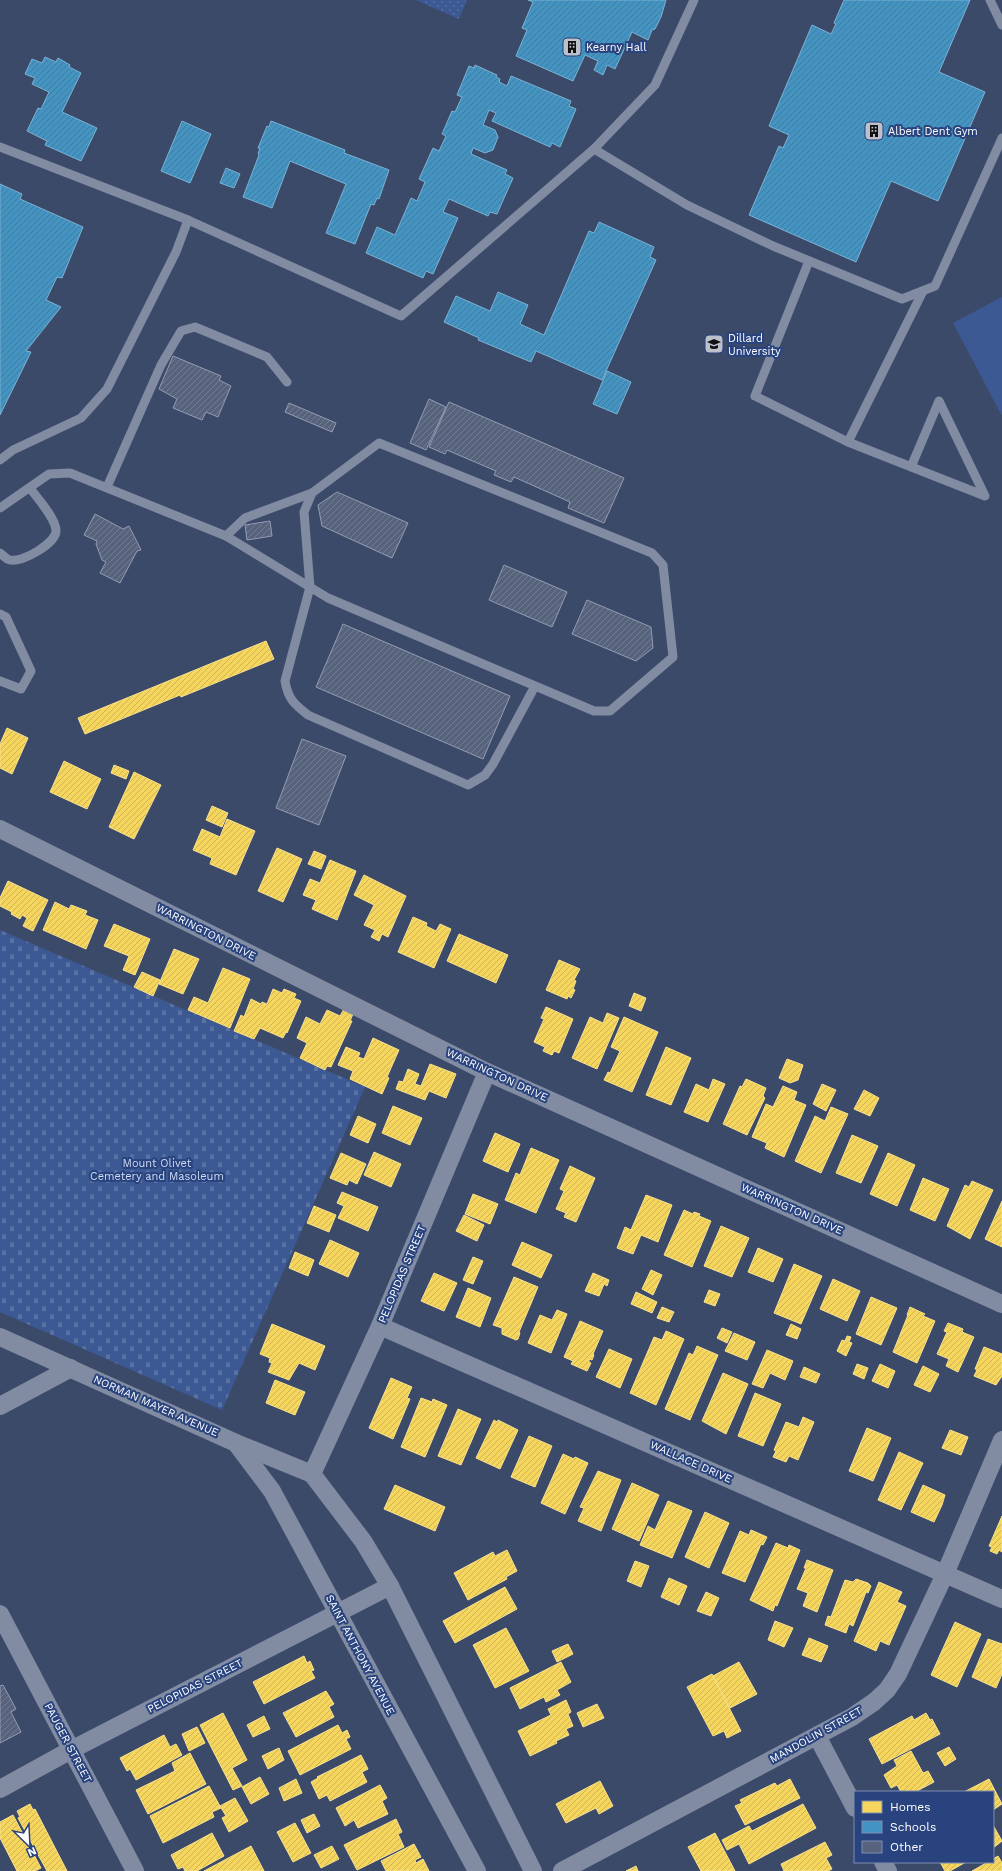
<svg xmlns="http://www.w3.org/2000/svg" width="1002" height="1871" font-family="'Work Sans',sans-serif">
	<style>
		.grass { fill: url(#grass-dots) }
		.cemetery { fill: url(#cemetery-stones) }
		.park { fill: #3c5994 }
		.homes { fill: url(#homes-hatch); stroke: #f9e28d }
		.schools { fill: url(#schools-hatch); stroke: #7bb3d5 }
		.building { fill: url(#building-hatch); stroke: #949cb0 }
		.lines { fill: none; stroke-linecap: round; stroke-linejoin: round }
		.lane { stroke: #818ba1; stroke-width: 9 }
		.street { stroke: #818ba1; stroke-width: 18 }
		.labels { text-anchor: middle; dominant-baseline: central; stroke-width: 4; stroke-linejoin: round; paint-order: stroke }
		.poi-label { font-size: 11px; fill: #fff; stroke: #28437e; text-anchor: start }
		.street-label { font-size: 11px; fill: #fff; stroke: #28437e }
		.park-label { font-size: 11px; fill: #d1dcf4; stroke: #28437e }
	</style>
	<defs>
		<pattern id="grass-dots" width="8" height="8" patternUnits="userSpaceOnUse"><rect width="8" height="8" fill="#3c5994"/><path d="M2 2h.1M6 6h.1" fill="none" stroke="#5972a4" stroke-width="1.8" stroke-linecap="round"/></pattern>
		<pattern id="cemetery-stones" width="16" height="16" patternUnits="userSpaceOnUse"><rect width="16" height="16" fill="#3c5994"/><path d="M2 7V4a2 2 0 0 1 4 0v3zM10 15v-3a2 2 0 0 1 4 0v3z" fill="#5972a4"/></pattern>
		<pattern id="homes-hatch" width="6" height="6" patternUnits="userSpaceOnUse"><rect width="6" height="6" fill="#f6d55c"/><path d="M-1 1l2-2M0 6l6-6M5 7l2-2" fill="none" stroke="#ccb358"/></pattern>
		<pattern id="schools-hatch" width="6" height="6" patternUnits="userSpaceOnUse"><rect width="6" height="6" fill="#4393c3"/><path d="M-1 1l2-2M0 6l6-6M5 7l2-2" fill="none" stroke="#467a99"/></pattern>
		<pattern id="building-hatch" width="6" height="6" patternUnits="userSpaceOnUse"><rect width="6" height="6" fill="#57627c"/><path d="M-1 1l2-2M0 6l6-6M5 7l2-2" fill="none" stroke="#707a90"/></pattern>
	</defs>
	<rect width="100%" height="100%" fill="#3c4a6a"/>
	<path class="grass" d="M416,0H467L459,19Z"/>
	<path class="cemetery" d="M0,930L365,1087L222,1410L0,1312Z"/>
	<path class="park" d="M1002,297V416L953,323Z"/>
	<g class="homes">
		<path d="M266,641L274,659L181,697L180,695L85,734L78,718Z"/>
		<path d="M7,728L28,738L12,774L0,768V744Z"/>
		<path d="M64,761L101,779L87,809L50,792Z"/>
		<path d="M114,765L129,771L126,779L111,773Z"/>
		<path d="M134,772L161,785L134,839L109,827Z"/>
		<path d="M212,806L228,813L222,827L206,820Z"/>
		<path d="M227,819L255,831L236,875L210,864L212,858L193,850L202,829L220,837Z"/>
		<path d="M277,848L302,859L283,902L258,891Z"/>
		<path d="M314,851L326,856L321,869L308,864Z"/>
		<path d="M330,860L356,871L337,920L312,909L316,900L303,895L310,879L320,883Z"/>
		<path d="M364,875L406,896L388,937L382,934L379,941L371,937L375,930L364,925L374,905L354,895Z"/>
		<path d="M8,881L48,900L33,931L23,926L27,918L22,915L20,919L11,914L12,912L0,906V898Z"/>
		<path d="M55,902L69,909L71,905L87,911L85,915L98,920L86,949L43,930Z"/>
		<path d="M413,917L427,923L426,926L436,931L440,924L451,929L434,968L398,952Z"/>
		<path d="M114,924L150,939L135,975L123,970L129,956L104,946Z"/>
		<path d="M459,934L508,955L496,983L447,961Z"/>
		<path d="M174,949L199,959L183,994L159,984Z"/>
		<path d="M559,960L580,969L574,980L576,981L573,989L575,990L571,998L568,996L567,999L546,990Z"/>
		<path d="M223,968L250,979L230,1028L188,1010L194,997L208,1003Z"/>
		<path d="M142,972L160,980L153,996L134,987Z"/>
		<path d="M273,989L282,993L284,989L296,994L294,998L301,1001L287,1033L286,1032L283,1038L260,1028L254,1039L234,1031L241,1015L244,1017L251,999L261,1004L262,1002L267,1004Z"/>
		<path d="M634,993L646,998L641,1011L629,1006Z"/>
		<path d="M546,1007L573,1019L559,1053L554,1051L552,1055L543,1051L545,1047L534,1042L544,1019L541,1018Z"/>
		<path d="M344,1009L353,1014L350,1021H352L331,1067L327,1066L325,1070L300,1058L307,1043L297,1038L306,1017L320,1024L327,1010L340,1016Z"/>
		<path d="M607,1013L619,1018L597,1069L572,1058L590,1017L603,1023Z"/>
		<path d="M624,1017L658,1032L632,1092L604,1080L608,1072L610,1073L620,1051L611,1047Z"/>
		<path d="M373,1038L399,1050L387,1077L389,1078L382,1094L350,1079L353,1071L338,1065L346,1047L360,1053L358,1057L364,1059Z"/>
		<path d="M666,1047L691,1058L671,1105L646,1095Z"/>
		<path d="M787,1059L803,1065L798,1080L790,1083L779,1078Z"/>
		<path d="M430,1064L456,1074L446,1098L429,1091L425,1100L396,1089L399,1081L403,1082L408,1069L419,1074L415,1084L421,1086Z"/>
		<path d="M713,1079L725,1084L708,1122L684,1112L696,1084L709,1090Z"/>
		<path d="M746,1079L766,1088L763,1096L765,1098L747,1135L723,1124L740,1086L742,1087Z"/>
		<path d="M822,1084L836,1090L826,1111L813,1104Z"/>
		<path d="M783,1086L797,1092L794,1100L806,1105L784,1157L765,1148L767,1143L752,1137L766,1104L773,1107Z"/>
		<path d="M864,1090L879,1098L870,1116L854,1109Z"/>
		<path d="M393,1106L422,1118L410,1145L382,1133Z"/>
		<path d="M831,1107L848,1114L821,1173L795,1161L815,1116L825,1121Z"/>
		<path d="M358,1116L376,1124L368,1143L350,1135Z"/>
		<path d="M495,1133L520,1144L508,1172L483,1161Z"/>
		<path d="M852,1135L878,1146L861,1183L836,1173Z"/>
		<path d="M531,1148L559,1160L536,1213L505,1200L516,1173L520,1175Z"/>
		<path d="M374,1152L401,1164L391,1187L364,1175Z"/>
		<path d="M341,1153L366,1164L357,1184L349,1180L347,1185L330,1178Z"/>
		<path d="M888,1153L915,1165L897,1206L870,1194Z"/>
		<path d="M570,1166L595,1178L576,1222L564,1217L566,1213L556,1209L564,1191L560,1189Z"/>
		<path d="M923,1178L949,1189L935,1221L910,1210Z"/>
		<path d="M972,1181L993,1190L970,1239L947,1226L965,1185L969,1187Z"/>
		<path d="M342,1192L378,1207L368,1231L338,1218L344,1206L337,1203Z"/>
		<path d="M473,1194L498,1204L490,1224L465,1214Z"/>
		<path d="M646,1195L672,1205L658,1242L641,1235L633,1254L617,1248L625,1227L631,1230Z"/>
		<path d="M1002,1201V1247L985,1239Z"/>
		<path d="M314,1206L336,1215L329,1232L307,1223Z"/>
		<path d="M684,1210L693,1214L694,1212L700,1214L699,1216L711,1221L692,1267L664,1255Z"/>
		<path d="M464,1215L484,1225L477,1241L456,1231Z"/>
		<path d="M721,1226L749,1238L732,1277L704,1266Z"/>
		<path d="M330,1240L359,1253L348,1277L319,1264Z"/>
		<path d="M522,1242L552,1255L541,1278L512,1265Z"/>
		<path d="M758,1248L783,1259L773,1282L748,1272Z"/>
		<path d="M295,1252L314,1260L308,1276L289,1268Z"/>
		<path d="M473,1257L483,1261L473,1284L463,1280Z"/>
		<path d="M794,1264L822,1276L801,1324L774,1313Z"/>
		<path d="M651,1270L662,1275L653,1295L642,1289Z"/>
		<path d="M434,1273L457,1283L444,1311L421,1301Z"/>
		<path d="M593,1273L609,1280L607,1286L604,1284L599,1296L585,1291Z"/>
		<path d="M514,1277L538,1287L519,1332L520,1333L518,1339L516,1340L502,1334V1328L493,1325Z"/>
		<path d="M833,1279L860,1291L847,1321L820,1309Z"/>
		<path d="M468,1288L491,1298L480,1327L456,1317Z"/>
		<path d="M709,1290L720,1294L715,1306L704,1302Z"/>
		<path d="M636,1292L657,1302L652,1313L631,1304Z"/>
		<path d="M871,1297L897,1308L881,1345L856,1334Z"/>
		<path d="M662,1307L674,1312L669,1322L657,1318Z"/>
		<path d="M910,1307L925,1314L923,1316L935,1321L917,1363L893,1352L908,1315H907Z"/>
		<path d="M557,1310L567,1314L551,1353L528,1343L540,1315L552,1320Z"/>
		<path d="M580,1321L603,1331L593,1354L594,1355L592,1360L589,1359V1362L591,1363L587,1371L571,1364L573,1361L564,1357Z"/>
		<path d="M948,1323L963,1329L962,1332L974,1337L958,1372L946,1366L949,1359L937,1354L947,1332L944,1331Z"/>
		<path d="M272,1324L325,1346L315,1370L299,1363L289,1380L268,1372L272,1363L269,1362L270,1358L260,1354Z"/>
		<path d="M791,1324L801,1329L797,1339L786,1335Z"/>
		<path d="M722,1328L732,1332L727,1343L717,1338Z"/>
		<path d="M666,1331L684,1339L656,1405L630,1393L654,1337L662,1340Z"/>
		<path d="M734,1333L755,1342L747,1360L725,1351Z"/>
		<path d="M847,1336L851,1337L849,1342L852,1343L846,1356L837,1351L842,1340L845,1341Z"/>
		<path d="M697,1346L718,1355L690,1420L665,1409L689,1353L693,1355Z"/>
		<path d="M984,1347L1002,1354V1376L996,1385L974,1376L977,1370L975,1369Z"/>
		<path d="M609,1349L632,1359L620,1388L596,1377Z"/>
		<path d="M767,1350L793,1361L785,1380L770,1373L763,1388L752,1384Z"/>
		<path d="M857,1364L868,1368L864,1379L853,1374Z"/>
		<path d="M880,1364L895,1371L888,1388L872,1381Z"/>
		<path d="M923,1366L939,1374L930,1392L914,1385Z"/>
		<path d="M804,1367L820,1374L816,1383L800,1377Z"/>
		<path d="M723,1373L748,1384L726,1434L702,1421Z"/>
		<path d="M391,1378L412,1387L407,1398L410,1399L393,1439L369,1428Z"/>
		<path d="M275,1380L305,1392L295,1415L266,1403Z"/>
		<path d="M755,1393L781,1404L763,1446L738,1436Z"/>
		<path d="M421,1398L432,1402L433,1399L447,1405L425,1457L401,1447Z"/>
		<path d="M458,1409L481,1419L461,1465L438,1456Z"/>
		<path d="M803,1417L814,1422L798,1460L789,1456L786,1462L773,1457L776,1451L774,1450L786,1422L799,1427Z"/>
		<path d="M494,1420L497,1422L498,1420L518,1430L500,1469L476,1458Z"/>
		<path d="M867,1428L891,1438L873,1481L849,1471Z"/>
		<path d="M950,1430L968,1437L961,1455L942,1448Z"/>
		<path d="M529,1436L552,1446L535,1487L511,1477Z"/>
		<path d="M899,1452L923,1463L901,1510L878,1500Z"/>
		<path d="M563,1454L574,1459L575,1457L588,1463L565,1514L541,1503Z"/>
		<path d="M598,1471L621,1480L601,1531L578,1521L584,1508L580,1507Z"/>
		<path d="M632,1483L659,1495L639,1541L612,1529Z"/>
		<path d="M395,1485L445,1507L435,1531L384,1509Z"/>
		<path d="M923,1485L945,1495L942,1505L934,1522L911,1512Z"/>
		<path d="M668,1501L692,1511L672,1558L640,1545L648,1526L655,1530Z"/>
		<path d="M705,1512L729,1523L709,1568L685,1557Z"/>
		<path d="M1002,1516V1552L999,1550L997,1554L990,1551L992,1547L989,1546Z"/>
		<path d="M751,1530L767,1537L763,1545L761,1544L745,1582L722,1573L740,1531L749,1535Z"/>
		<path d="M776,1543L788,1548L789,1545L800,1550L777,1606L775,1605L773,1611L750,1600Z"/>
		<path d="M507,1550L517,1571L506,1577L507,1579L468,1600L454,1573L493,1552L495,1556Z"/>
		<path d="M807,1560L833,1570L817,1612L803,1606L808,1593L797,1589L806,1568H804Z"/>
		<path d="M635,1561L649,1566L641,1587L627,1581Z"/>
		<path d="M669,1578L687,1586L679,1605L661,1597Z"/>
		<path d="M856,1579L868,1583L871,1586L868,1593L866,1592L853,1626L849,1624L846,1633L825,1625L828,1616L831,1617L845,1580L853,1582Z"/>
		<path d="M879,1582L902,1592L897,1602L906,1606L889,1645L880,1641L876,1651L854,1641Z"/>
		<path d="M505,1587L517,1609L455,1643L443,1621Z"/>
		<path d="M706,1592L719,1598L711,1616L697,1611Z"/>
		<path d="M775,1621L793,1628L784,1647L768,1640Z"/>
		<path d="M955,1622L981,1634L957,1687L931,1675Z"/>
		<path d="M506,1628L529,1671L495,1688L473,1645Z"/>
		<path d="M809,1638L828,1646L821,1662L802,1655Z"/>
		<path d="M988,1639L1002,1644V1674L996,1688L972,1677Z"/>
		<path d="M568,1644L573,1654L557,1662L552,1651Z"/>
		<path d="M304,1656L307,1663L310,1661L314,1670L311,1671L315,1678L264,1704L253,1682Z"/>
		<path d="M561,1662L571,1682L557,1690L560,1695L546,1702L544,1697L520,1709L510,1688Z"/>
		<path d="M739,1662L757,1694L730,1708L713,1676Z"/>
		<path d="M712,1674L741,1731L727,1738L724,1731L713,1736L687,1687Z"/>
		<path d="M326,1691L334,1704L329,1707L334,1717L296,1737L283,1713Z"/>
		<path d="M566,1700L571,1712L568,1714L573,1726L566,1729L569,1735L556,1741L557,1743L530,1756L518,1731L551,1715L548,1709Z"/>
		<path d="M597,1704L604,1718L583,1727L577,1713Z"/>
		<path d="M223,1713L247,1760L232,1768L242,1786L233,1790L200,1725Z"/>
		<path d="M926,1713L930,1720L932,1719L940,1734L882,1764L869,1739L912,1716L914,1720Z"/>
		<path d="M264,1716L270,1729L253,1737L247,1725Z"/>
		<path d="M338,1725L342,1733L347,1730L350,1737L346,1739L351,1749L300,1775L288,1751Z"/>
		<path d="M197,1727L205,1743L189,1751L182,1734Z"/>
		<path d="M164,1735L170,1747L176,1744L182,1755L136,1780L130,1769L127,1771L120,1758Z"/>
		<path d="M949,1747L956,1759L945,1766L937,1753Z"/>
		<path d="M279,1748L284,1760L268,1769L262,1756Z"/>
		<path d="M911,1751L923,1773L928,1771L934,1782L915,1792H901L897,1785L891,1788L884,1775L897,1766L894,1760Z"/>
		<path d="M190,1753L206,1784L148,1814L136,1790L175,1771L172,1763Z"/>
		<path d="M361,1755L368,1769L362,1772L367,1782L330,1801L327,1795L319,1799L311,1782L318,1778L317,1777Z"/>
		<path d="M260,1777L269,1794L251,1804L242,1787Z"/>
		<path d="M296,1779L302,1793L284,1801L279,1788Z"/>
		<path d="M790,1779L800,1798L745,1825L735,1806L742,1803L740,1800L775,1783L777,1786Z"/>
		<path d="M989,1779L1002,1804L993,1810V1792H964Z"/>
		<path d="M600,1781L613,1806L599,1814L596,1808L566,1823L556,1804Z"/>
		<path d="M380,1785L387,1798L382,1801L388,1814L358,1828L354,1820L345,1826L336,1808Z"/>
		<path d="M209,1786L221,1808L212,1812L214,1817L163,1843L150,1816Z"/>
		<path d="M235,1798L248,1821L229,1832L222,1818L226,1816L220,1806Z"/>
		<path d="M30,1804L33,1810L35,1809L67,1871H47L18,1818L20,1817L17,1811Z"/>
		<path d="M803,1804L816,1828L749,1864L739,1844L727,1850L722,1840L749,1826L752,1831Z"/>
		<path d="M314,1814L320,1826L307,1833L301,1820Z"/>
		<path d="M13,1815L41,1868L35,1871H17L0,1838V1822Z"/>
		<path d="M396,1819L402,1832L398,1834L404,1847L357,1870L344,1845Z"/>
		<path d="M295,1823L311,1853L293,1862L277,1832Z"/>
		<path d="M993,1825L1002,1841L993,1848Z"/>
		<path d="M212,1833L224,1856L197,1871H185L183,1867L178,1869L171,1855Z"/>
		<path d="M715,1833L735,1871H701L688,1847Z"/>
		<path d="M825,1842L832,1855L826,1858L832,1869L828,1871H784L781,1864Z"/>
		<path d="M414,1844L421,1857L415,1860L416,1863L423,1859L429,1871H386L381,1861Z"/>
		<path d="M251,1846L264,1871H204Z"/>
		<path d="M332,1846L339,1859L321,1868L314,1855Z"/>
		<path d="M998,1856L1002,1863V1871H972L988,1862H993V1859Z"/>
		<path d="M940,1862H966L950,1871H945Z"/>
		<path d="M636,1866L638,1871H626Z"/>
	</g>
	<g class="schools">
		<path d="M528,0H666L661,17L655,29L652,30L648,40L632,32L615,69L607,65L603,75L594,70L598,61L585,55L573,81L516,56L527,30L522,28L533,2Z"/>
		<path d="M844,0H970L939,72L985,92L938,201L891,181L856,262L749,215L779,146L783,148L789,135L769,126L812,25L831,34L836,24L834,23Z"/>
		<path d="M45,57L56,62L58,58L70,65L69,67L81,73L62,112L97,128L81,161L45,145L47,141L27,131L38,108L41,109L49,92L32,84L35,78L25,74L32,59L42,63Z"/>
		<path d="M475,65L497,75L496,77L500,79L499,82L507,86L511,76L571,101L569,106L576,109L560,147L552,143L550,147L492,121L496,113L489,110L483,125L495,130L498,137L493,150L485,153L473,148L471,154L507,170L505,174L513,178L497,214L490,212L488,216L449,199L443,212L458,218L433,274L426,271L423,278L366,253L377,227L395,235L411,198L417,201L425,182L419,179L433,148L439,151L446,136L442,134L452,111L455,112L462,97L457,95L469,66L474,68Z"/>
		<path d="M182,121L211,134L190,183L161,171Z"/>
		<path d="M271,121L345,150L344,153L389,170L379,199L377,198L374,205L371,204L355,244L326,233L346,184L290,161L272,208L243,197L259,155L258,154L260,148H258L267,126L269,127Z"/>
		<path d="M226,168L240,174L234,188L220,183Z"/>
		<path d="M0,184L22,194L20,199L83,227L62,278L57,277L46,300L61,307L26,351L31,352L0,415Z"/>
		<path d="M599,222L654,247L650,257L656,260L602,380L536,351L531,362L478,340L479,338L444,322L456,296L490,311L498,292L528,305L520,324L544,335L589,231L594,233Z"/>
		<path d="M607,371L631,382L617,414L593,404Z"/>
	</g>
	<g class="building">
		<path d="M173,356L221,376L219,380L231,386L218,417L206,412L202,420L173,408L177,399L159,389Z"/>
		<path d="M429,399L446,407L426,450L410,443Z"/>
		<path d="M449,402L624,478L604,523L568,508L570,502L514,477L511,482L494,475L496,471L447,450L445,454L429,447Z"/>
		<path d="M289,403L336,423L332,432L285,412Z"/>
		<path d="M337,492L408,523L392,558L322,526L318,505Z"/>
		<path d="M95,514L123,529L129,526L141,550L137,551L120,583L100,573L106,562L102,560L96,544L97,541L84,535Z"/>
		<path d="M270,521L272,536L247,540L245,525Z"/>
		<path d="M504,565L567,592L552,627L489,600Z"/>
		<path d="M587,600L651,627L653,648L636,661L572,634Z"/>
		<path d="M343,624L510,696L483,759L316,687Z"/>
		<path d="M302,739L346,756L319,825L276,808Z"/>
		<path d="M3,1685L16,1709L11,1712L21,1732L0,1743V1686Z"/>
	</g>
	<g class="lines">
		<g class="lane">
			<path d="M990,0L1002,25"/>
			<path d="M0,147L188,220L401,316L594,149L655,85L694,0"/>
			<path d="M594,149L687,205L773,246L902,299L935,286L1002,138"/>
			<path d="M809,261L755,396L848,442"/>
			<path d="M0,460L13,450L81,418L107,389L176,252L188,220"/>
			<path d="M911,467L939,401L985,496L848,442L923,291"/>
			<path d="M107,487L161,365L181,331L195,327L267,357L287,382"/>
			<path d="M0,508L49,474L70,473L226,536L328,598L594,711H610L673,657L663,565L652,553L379,443L312,493L304,512L310,587L285,681C288,699 294,704 308,715L468,785L485,775L493,764L535,686"/>
			<path d="M226,536L245,518L312,493"/>
			<path d="M0,553C3,555 6,559 10,560C22,563 57,543 56,530C55,517 37,498 30,488"/>
			<path d="M0,614L6,617L31,671L21,689L0,681"/>
		</g>
		<g class="street">
			<path d="M0,829L487,1072L1002,1304"/>
			<path d="M380,1326L1002,1599"/>
			<path d="M0,1337L236,1443L312,1474"/>
			<path d="M0,1406L71,1368"/>
			<path d="M236,1443L272,1491L477,1871"/>
			<path d="M312,1474L363,1541L390,1586L533,1871"/>
			<path d="M312,1474L380,1326L487,1072"/>
			<path d="M0,1614L135,1871"/>
			<path d="M817,1736L855,1808"/>
			<path d="M0,1789L71,1750L390,1586"/>
			<path d="M883,1862L888,1871"/>
			<path d="M562,1871L852,1717L874,1702L887,1690L898,1674L945,1574L1002,1440"/>
		</g>
	</g>
	<defs>
		<g id="building-square" transform="scale(1)"><rect x="-9" y="-9" width="18" height="18" rx="4" fill="#bbc0cb" stroke="#28437e"/><path d="M-4-6H4V6H1V3H-1V6H-4ZM-2.5-4.3h1.7v1.8h-1.7ZM.8-4.3h1.7v1.8H.8ZM-2.5-1h1.7V.8h-1.7ZM.8-1h1.7V.8H.8Z" fill="#111"/></g>
		<g id="university-square" transform="scale(1)"><rect x="-9" y="-9" width="18" height="18" rx="4" fill="#bbc0cb" stroke="#28437e"/><path d="M0-5L7-2L0 1L-7-2ZM-4 1L0 2.5L4 1V4Q0 6-4 4Z" fill="#111"/></g>
	</defs>
	<g fill-rule="evenodd">
		<use href="#building-square" x="572" y="47"/>
		<use href="#building-square" x="874" y="131"/>
		<use href="#university-square" x="714" y="344"/>
	</g>
	<g class="labels">
		<g class="poi-label">
			<text x="586" y="47">Kearny Hall</text>
			<text x="888" y="131">Albert Dent Gym</text>
			<text x="728" y="338">Dillard<tspan x="728" dy="13">University</tspan></text>
		</g>
		<g class="street-label">
			<text transform="translate(206 932) rotate(27)">WARRINGTON DRIVE</text>
			<text transform="translate(497 1075) rotate(25)">WARRINGTON DRIVE</text>
			<text transform="translate(792 1209) rotate(24)">WARRINGTON DRIVE</text>
			<text transform="translate(402 1274) rotate(-67)">PELOPIDAS STREET</text>
			<text transform="translate(156 1406) rotate(24)">NORMAN MAYER AVENUE</text>
			<text transform="translate(691 1462) rotate(24)">WALLACE DRIVE</text>
			<text transform="translate(360 1655) rotate(62)">SAINT ANTHONY AVENUE</text>
			<text transform="translate(195 1686) rotate(-27)">PELOPIDAS STREET</text>
			<text transform="translate(816 1735) rotate(-29)">MANDOLIN STREET</text>
			<text transform="translate(68 1743) rotate(62)">PAUGER STREET</text>
		</g>
		<g class="park-label">
			<text x="157" y="1163">Mount Olivet<tspan x="157" dy="13">Cemetery and Masoleum</tspan></text>
		</g>
	</g>
	<rect x="854" y="1791" width="140" height="72" fill="#28437e" stroke="#7e8eb2"/>
	<rect x="862" y="1801" width="20" height="12" fill="#f6d55c" stroke="#7e8eb2"/>
	<text x="890" y="1811" font-size="12" fill="#ffffff">Homes</text>
	<rect x="862" y="1821" width="20" height="12" fill="#4393c3" stroke="#7e8eb2"/>
	<text x="890" y="1831" font-size="12" fill="#ffffff">Schools</text>
	<rect x="862" y="1841" width="20" height="12" fill="#57627c" stroke="#7e8eb2"/>
	<text x="890" y="1851" font-size="12" fill="#ffffff">Other</text>
	<g transform="translate(28 1843) rotate(156)" stroke="#28437e" stroke-width="3" paint-order="stroke">
	<path d="M0-3L7 15L0 10L-7 15Z" fill="#ffffff"/>
	<text y="-6" font-size="11" font-weight="bold" text-anchor="middle" fill="#ffffff">N</text>
	</g>
</svg>
